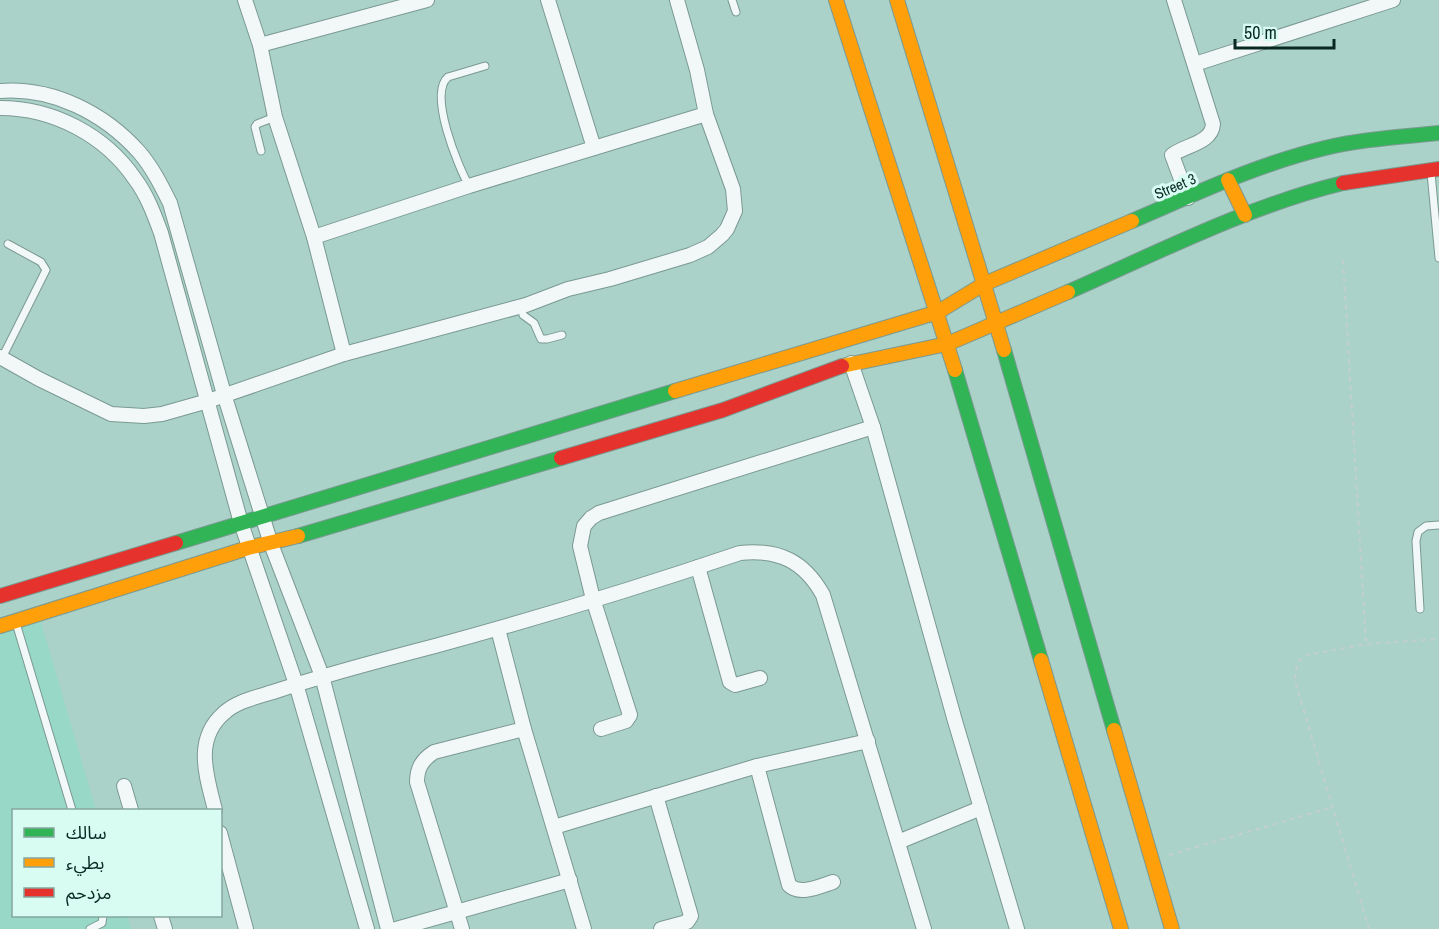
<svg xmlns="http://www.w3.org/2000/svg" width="1439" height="929" font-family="'Archivo Narrow','Noto Sans Arabic',sans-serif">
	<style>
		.built { fill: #98d8c7 }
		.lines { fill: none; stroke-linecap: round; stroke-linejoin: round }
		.lane-casing { stroke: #7a9992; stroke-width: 9 }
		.street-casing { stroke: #7a9992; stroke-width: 16 }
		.fast-casing { stroke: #7a9992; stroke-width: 16 }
		.slow-casing { stroke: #7a9992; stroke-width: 16 }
		.jam-casing { stroke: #7a9992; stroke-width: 16 }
		.path { stroke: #c2cfcb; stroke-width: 2; stroke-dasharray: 4.5 4.5; stroke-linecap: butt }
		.lane { stroke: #f2f8f7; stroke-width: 7 }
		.street { stroke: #f2f8f7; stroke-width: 14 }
		.fast { stroke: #30b455; stroke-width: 14 }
		.slow { stroke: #ff9f0a; stroke-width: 14 }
		.jam { stroke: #e5322d; stroke-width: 14 }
		.labels { text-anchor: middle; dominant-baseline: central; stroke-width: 6; stroke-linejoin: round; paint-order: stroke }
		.street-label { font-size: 15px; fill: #092822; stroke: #d8fbf2 }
	</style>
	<rect width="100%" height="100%" fill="#abd2c8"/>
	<path class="built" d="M41,622L96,810H14V916H127L131,929H0V634Z"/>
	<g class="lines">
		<g class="lane-casing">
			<g id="lane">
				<path d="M732,0L736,12"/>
				<path d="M261,151L255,127L257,124L275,117"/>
				<path d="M1431,173L1439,258"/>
				<path d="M469,186C458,166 428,94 448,77L485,66"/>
				<path d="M526,305L522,310L523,315L534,323L541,339H547L562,335"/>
				<path d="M2,358L46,270L41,262L8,244"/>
				<path d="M1420,609L1416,541L1418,532L1426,526L1439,525"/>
				<path d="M16,623L72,810"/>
				<path d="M90,929L102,923L103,916"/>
			</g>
		</g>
		<g class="street-casing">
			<g id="street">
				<path d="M245,0L260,45L275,117L314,237L344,354"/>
				<path d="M548,0L594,148"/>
				<path d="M1174,0L1213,124C1212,143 1185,145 1172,155L1188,198"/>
				<path d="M260,45L427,0"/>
				<path d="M1195,64L1393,0"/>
				<path d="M0,91C53,87 104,113 139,152C152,167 161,185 170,203L224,394L271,544L322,676L388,929"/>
				<path d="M0,108C53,108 105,135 135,179C147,195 154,214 161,233L241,523L296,684L367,929"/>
				<path d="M314,237L469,186L706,114"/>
				<path d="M0,357L39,379L111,414L144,416L162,414L208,401L344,354L526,305L568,289L610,279L690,255L708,247L722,235L727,229L735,211L733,189L706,114L697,70L677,0"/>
				<path d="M851,363L873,427L955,721L1017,929"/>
				<path d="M698,567L730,682L735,685L760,678"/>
				<path d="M498,629L524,729L584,929"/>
				<path d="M601,729L626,721L630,715L593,599L580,546L584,526L591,518L599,513L873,427"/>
				<path d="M757,766L789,885C800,896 820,886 833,882"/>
				<path d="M124,786L131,810"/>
				<path d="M656,796L691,916L687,922L661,929"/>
				<path d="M215,810C207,777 193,740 224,713C237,701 257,697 273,692C327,674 381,660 435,646C538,618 640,587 740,553C779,549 804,561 823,595L924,929"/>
				<path d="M554,827L757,766L868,741"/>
				<path d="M220,833L246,929"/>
				<path d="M898,842L981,808"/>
				<path d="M161,916L165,929"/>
				<path d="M396,929L570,880"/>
				<path d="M462,929L417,782C417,768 422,760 434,752L524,729"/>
			</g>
		</g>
		<g class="fast-casing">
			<g id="fast">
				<path d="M1132,221C1195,194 1258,164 1325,148C1362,139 1401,137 1439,133"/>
				<path d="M1068,292C1157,253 1248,206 1343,183"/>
				<path d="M1004,350L1114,730"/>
				<path d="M955,370L1041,660"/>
				<path d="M298,536L561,458"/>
				<path d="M176,543L675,391"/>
			</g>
		</g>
		<g class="slow-casing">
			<g id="slow">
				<path d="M836,0L955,370"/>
				<path d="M897,0L1004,350"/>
				<path d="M1228,180L1245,215"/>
				<path d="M842,366L947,344L1068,292"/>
				<path d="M675,391L938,312L984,284L1132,221"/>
				<path d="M0,626L248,548L298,536"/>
				<path d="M1041,660L1121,929"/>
				<path d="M1114,730L1172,929"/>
			</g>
		</g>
		<g class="jam-casing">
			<g id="jam">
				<path d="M1343,183L1439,169"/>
				<path d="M561,458L723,410L842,366"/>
				<path d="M0,596L176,543"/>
			</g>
		</g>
		<g class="path">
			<path d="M1343,260L1366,644"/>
			<path d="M1169,855L1333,807"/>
			<path d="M1369,929L1295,681L1297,663L1307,655L1366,644L1439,639"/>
		</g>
		<use href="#lane" class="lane"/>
		<use href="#street" class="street"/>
		<use href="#fast" class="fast"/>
		<use href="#slow" class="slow"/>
		<use href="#jam" class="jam"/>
	</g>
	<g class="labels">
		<g class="street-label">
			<text transform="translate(1175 186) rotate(-23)">Street 3</text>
		</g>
	</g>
	<rect x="12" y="809" width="210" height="108" fill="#d8fbf2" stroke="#85a79f" stroke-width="1.5"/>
	<rect x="24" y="828" width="30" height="9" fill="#30b455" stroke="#85a79f" stroke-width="1.5"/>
	<text x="66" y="839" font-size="18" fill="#092822">سالك</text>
	<rect x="24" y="858" width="30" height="9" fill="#ff9f0a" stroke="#85a79f" stroke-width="1.5"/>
	<text x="66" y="869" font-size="18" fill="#092822">بطيء</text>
	<rect x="24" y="888" width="30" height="9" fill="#e5322d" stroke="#85a79f" stroke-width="1.5"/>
	<text x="66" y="899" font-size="18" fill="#092822">مزدحم</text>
	<path d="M1235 39v9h99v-9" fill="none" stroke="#092822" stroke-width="3"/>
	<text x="1244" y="39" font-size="18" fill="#092822" stroke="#d8fbf2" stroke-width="4.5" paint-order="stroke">50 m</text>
</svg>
